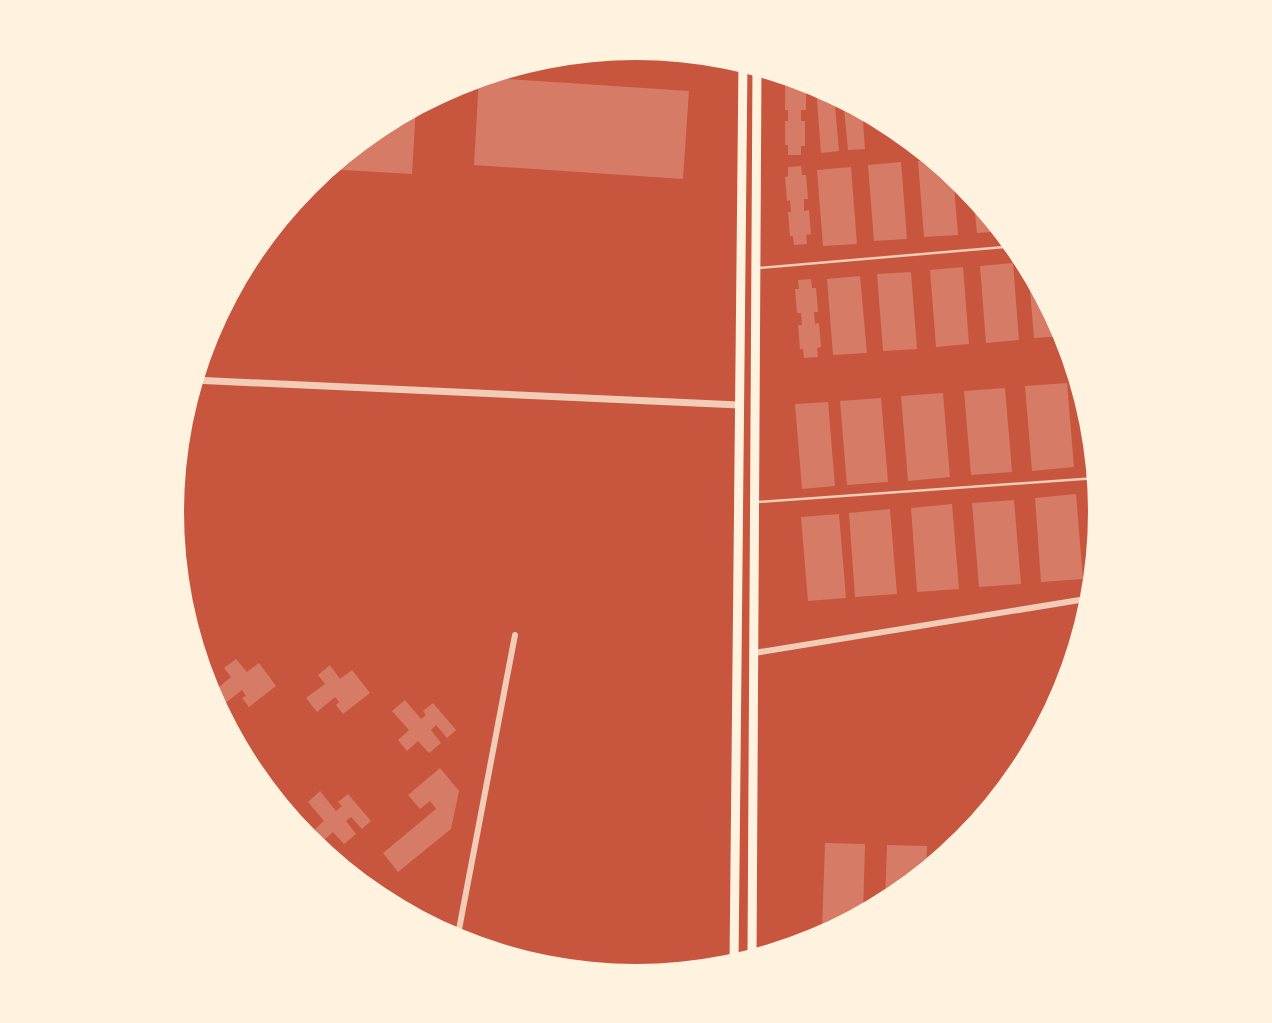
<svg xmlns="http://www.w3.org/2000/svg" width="1272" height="1023" font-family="Signika,sans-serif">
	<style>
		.building { fill: #d67c66 }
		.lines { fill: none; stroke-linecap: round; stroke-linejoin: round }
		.service { stroke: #f1ccb7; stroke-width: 2.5 }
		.minor { stroke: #f1ccb7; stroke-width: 6 }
		.tertiary { stroke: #f1ccb7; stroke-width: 7 }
		.secondary { stroke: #fff3e0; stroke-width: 9 }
	</style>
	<rect width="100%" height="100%" fill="#c8553d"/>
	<g class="building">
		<path d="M788,76L802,79V86H806V110H801V121H805V146H801V155H788V145H785V121H788V110H785V86H788Z"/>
		<path d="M479,77L689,91L683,179L474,165Z"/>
		<path d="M823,87L834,94L839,151L821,153L816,88Z"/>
		<path d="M843,98L862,108L865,149L848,150Z"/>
		<path d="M416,105L412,174L325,169L378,125Z"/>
		<path d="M935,159L953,174L958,235L924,237L918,161Z"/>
		<path d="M901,162L907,239L874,241L868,165Z"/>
		<path d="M801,166L802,175H806L808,199H804V211L809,210L811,234L806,235L807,244L794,245L793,236H790L788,212H791L790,200L787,201L785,177L788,176V167Z"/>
		<path d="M851,167L857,244L823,246L817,170Z"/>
		<path d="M973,194L998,224L1003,231L977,233Z"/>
		<path d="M1013,263L1019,340L986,343L980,266Z"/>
		<path d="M1028,265L1065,334V336L1034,338Z"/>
		<path d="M963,267L969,344L936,347L930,270Z"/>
		<path d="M911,272L917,349L883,351L877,274Z"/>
		<path d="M860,276L867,353L833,355L827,279Z"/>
		<path d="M811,279L812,288H816L818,312H814L815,324L819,323L821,347L817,348L818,357L804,358L803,349H800L798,325H802L801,313H797L795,289H799L798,280Z"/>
		<path d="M1067,383L1074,467L1032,471L1025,386Z"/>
		<path d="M1005,388L1012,472L971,475L964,391Z"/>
		<path d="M943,393L950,477L908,481L901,396Z"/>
		<path d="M881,398L888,482L847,485L840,401Z"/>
		<path d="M828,402L835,486L802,489L795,404Z"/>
		<path d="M1076,494L1083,579L1041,582L1035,498Z"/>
		<path d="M1014,500L1021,584L979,587L972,503Z"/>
		<path d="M952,504L959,589L917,592L911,508Z"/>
		<path d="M890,509L897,594L855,597L849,513Z"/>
		<path d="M839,514L846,598L808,601L801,517Z"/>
		<path d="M236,659L247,672L259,663L276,686L249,707L242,698L246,696L242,690L223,705L213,692L231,677L224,668Z"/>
		<path d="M330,665L340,679L352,670L370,693L343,714L336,705L339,702L335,697L317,712L306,698L325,684L318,675Z"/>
		<path d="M405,700L421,719L426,715L423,711L433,703L456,730L447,738L436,725L431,730L441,743L429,753L418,741L407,751L398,740L409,730L392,711Z"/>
		<path d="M440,768L459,791L451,829L398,872L383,853L436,809L430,801L420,809L408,795Z"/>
		<path d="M320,791L336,811L342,806L338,802L348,794L371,821L362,829L351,817L346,821L356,834L344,844L333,832L322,842L313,831L324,821L308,802Z"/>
		<path d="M825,843L865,844L863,914L833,930H822Z"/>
		<path d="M887,845L927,846L926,871L885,902Z"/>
	</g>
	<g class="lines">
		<g class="service">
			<path d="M759,268L1016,246"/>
			<path d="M758,502L1097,478"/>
		</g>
		<g class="minor">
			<path d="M754,653L1092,598"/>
			<path d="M457,940L515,635"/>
		</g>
		<path class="tertiary" d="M193,380L739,405"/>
		<g class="secondary">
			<path d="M752,959L757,65"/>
			<path d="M734,965L743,61"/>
		</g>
	</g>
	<path d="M0 0H1272V1023H0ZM184 512a452 452 0 1 1 904 0a452 452 0 1 1-904 0Z" fill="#fff3e0" fill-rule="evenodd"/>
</svg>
